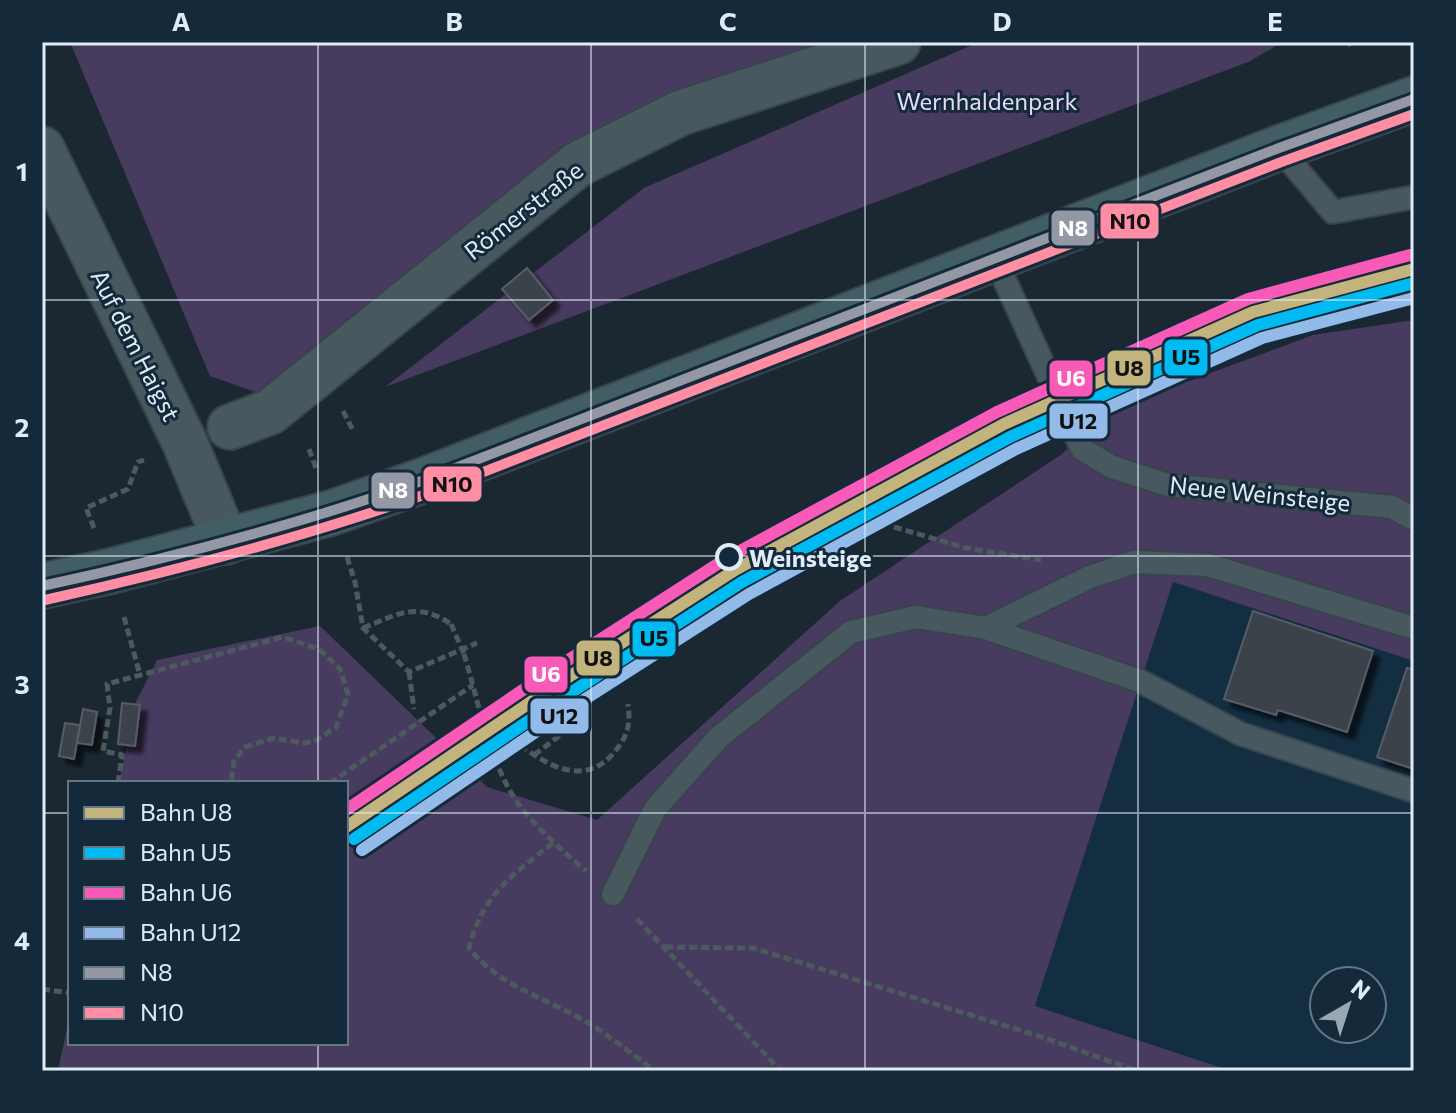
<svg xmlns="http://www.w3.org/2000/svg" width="1456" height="1113" font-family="Commissioner,sans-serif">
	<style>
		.built { fill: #132e41; fill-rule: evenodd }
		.green { fill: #483b60 }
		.building { fill: #3b424a; stroke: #565d66; stroke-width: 2; filter: url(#shadow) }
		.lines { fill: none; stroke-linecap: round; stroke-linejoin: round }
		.lane-casing { stroke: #39434b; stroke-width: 26 }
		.street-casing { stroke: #39434b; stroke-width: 48 }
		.primary-casing { stroke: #39434b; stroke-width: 48 }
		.path { stroke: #4c5a5e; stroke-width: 5; stroke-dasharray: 8 4; stroke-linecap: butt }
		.lane { stroke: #47595e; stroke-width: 22 }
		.street { stroke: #47595e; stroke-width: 44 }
		.primary { stroke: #415e64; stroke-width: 44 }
		.path-bridge { stroke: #4c5a5e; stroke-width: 5; stroke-dasharray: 8 4; stroke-linecap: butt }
		.bus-1-casing { stroke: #142939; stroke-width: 16 }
		.bus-2-casing { stroke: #142939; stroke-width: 16 }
		.bus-1 { stroke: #9497a4; stroke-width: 10 }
		.bus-2 { stroke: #ff8ea5; stroke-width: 10 }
		.rail-1-casing { stroke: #142939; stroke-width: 18 }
		.rail-2-casing { stroke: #142939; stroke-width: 18 }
		.rail-3-casing { stroke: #142939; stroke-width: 18 }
		.rail-4-casing { stroke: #142939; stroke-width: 18 }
		.rail-1 { stroke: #c3b47d; stroke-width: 12 }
		.rail-2 { stroke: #00baf2; stroke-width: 12 }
		.rail-3 { stroke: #f95ab8; stroke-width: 12 }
		.rail-4 { stroke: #93bbe9; stroke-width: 12 }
		.grid { fill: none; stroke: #dfecf7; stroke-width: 2; stroke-opacity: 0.55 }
		.stop-dot { fill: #142939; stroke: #dfecf7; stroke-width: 4 }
		.labels { text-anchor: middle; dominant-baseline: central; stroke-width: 6; stroke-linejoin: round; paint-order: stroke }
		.park-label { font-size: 24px; fill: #e5daf8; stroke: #142939 }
		.street-label { font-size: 24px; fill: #dfecf7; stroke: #142939 }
		.stop-label { font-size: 24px; font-weight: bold; fill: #dfecf7; stroke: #142939; text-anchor: start }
		.line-badge { stroke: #142939; stroke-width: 3 }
		.badge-label { font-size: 22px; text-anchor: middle; font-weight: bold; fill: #fff }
		.pale-badge-label { font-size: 22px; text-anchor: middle; font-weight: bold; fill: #111 }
		.neatline { fill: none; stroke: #dfecf7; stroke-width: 3 }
		.grid-label { font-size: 26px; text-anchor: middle; font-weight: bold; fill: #dfecf7 }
	</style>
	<defs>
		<filter id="shadow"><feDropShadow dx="7" dy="7" stdDeviation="2" flood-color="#0009"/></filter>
	</defs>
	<rect width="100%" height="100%" fill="#1c2831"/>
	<path class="built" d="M1173,582L1414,661V1071H1231L1035,1006ZM1324,981H1372V1029H1324Z"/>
	<g class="green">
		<path d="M70,42H844L655,106L272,398L210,376Z"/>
		<path d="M979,42H1283L1248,62L385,387L644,188Z"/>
		<path d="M1414,320V661L1173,582L1035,1006L1231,1071H58L70,1014V1043H346V783H119L135,704L157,660L320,626L487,787L597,820L840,601L1062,454L1103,413L1313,335Z"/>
	</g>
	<g class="building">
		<path d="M527,268L553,300L529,320L502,289Z"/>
		<path d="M1253,611L1373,651L1347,732L1278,710L1276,715L1224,699Z"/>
		<path d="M1407,668L1414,670V769L1377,757Z"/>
		<path d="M122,703L140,705L135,746L118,744Z"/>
		<path d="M83,709L97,712L92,745L77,743Z"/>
		<path d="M65,723L80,725L74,759L59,756Z"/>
	</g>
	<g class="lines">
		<g class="lane-casing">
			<g id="lane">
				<path d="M1279,148L1333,212L1414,197"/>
				<path d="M994,257L1082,449L1112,467L1168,485L1392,507L1414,519"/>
				<path d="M986,628L1140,681L1241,734L1414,791"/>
				<path d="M613,894L655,809L718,738L851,632L916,617L986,628L1090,577L1134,562L1208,565L1414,628"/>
			</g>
		</g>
		<g class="street-casing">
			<g id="street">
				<path d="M42,149L185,443L226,542"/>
				<path d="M230,427L270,412L578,164L680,113L898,42"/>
			</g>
		</g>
		<g class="primary-casing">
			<path id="primary" d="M42,586L111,571L331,513L427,479L1279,148L1414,99"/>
		</g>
		<g class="path">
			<path d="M1348,46L1350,42"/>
			<path d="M343,411L354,432"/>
			<path d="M309,449L316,468"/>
			<path d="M894,527L966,548L1041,560"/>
			<path d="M94,528L86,508L128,489L138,462L144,460"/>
			<path d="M347,557L355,582L363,628L409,672L477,643"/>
			<path d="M124,617L140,675"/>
			<path d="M363,628C398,614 417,601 451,624"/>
			<path d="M464,654C479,703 491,771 523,810C542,833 564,852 586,871"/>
			<path d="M409,672L414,709"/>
			<path d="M483,715C517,741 571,799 612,755C627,738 631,726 628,704"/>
			<path d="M534,755L567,730"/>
			<path d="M118,783L122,755L103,751L110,708L107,684L283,637L319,649L340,669L348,695L336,727L314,742L303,743L274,738L245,747L234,761L231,783"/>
			<path d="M330,783L473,685"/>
			<path d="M553,843C511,876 483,894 469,948C501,988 548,998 590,1024C612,1038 634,1055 655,1071"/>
			<path d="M637,919L781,1071"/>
			<path d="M665,947L753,948L1045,1038L1137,1071"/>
			<path d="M42,989L70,993"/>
		</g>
		<use href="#lane" class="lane"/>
		<use href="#street" class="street"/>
		<use href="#primary" class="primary"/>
		<path class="path-bridge" d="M451,624L464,654"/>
		<g class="bus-1-casing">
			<path id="bus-1" d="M42,586C172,558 301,524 427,479L1279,148L1414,99"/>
		</g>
		<g class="bus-2-casing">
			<path id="bus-2" d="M45,600C176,571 305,537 432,492L1284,161L1414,114"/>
		</g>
		<use href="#bus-1" class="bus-1"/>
		<use href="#bus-2" class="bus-2"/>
		<g class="rail-1-casing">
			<path id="rail-1" d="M346,827L553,687L735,570L1004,424L1253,312L1414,269"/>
		</g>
		<g class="rail-2-casing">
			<path id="rail-2" d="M354,839L561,699L742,582L1010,437L1258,325L1414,283"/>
		</g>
		<g class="rail-3-casing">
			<path id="rail-3" d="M346,810L545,675L727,558L997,412L1248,299L1410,255"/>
		</g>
		<g class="rail-4-casing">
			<path id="rail-4" d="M362,850L568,710L749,594L1016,449L1262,338L1414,298"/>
		</g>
		<use href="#rail-1" class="rail-1"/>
		<use href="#rail-2" class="rail-2"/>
		<use href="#rail-3" class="rail-3"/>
		<use href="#rail-4" class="rail-4"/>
	</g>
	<path class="grid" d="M318,42V783M591,42V1071M865,42V1071M1138,42V1071M42,300H1414M42,556H1414M42,813H70M346,813H1414M318,1043V1071"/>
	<circle class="stop-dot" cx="729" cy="557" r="12"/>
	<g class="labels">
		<g class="park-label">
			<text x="987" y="100">Wernhaldenpark</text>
		</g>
		<g class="street-label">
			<text transform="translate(523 210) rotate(-38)">Römerstraße</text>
			<text transform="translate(136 345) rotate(63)">Auf dem Haigst</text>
			<text transform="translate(1260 493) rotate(6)">Neue Weinsteige</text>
		</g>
		<g class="stop-label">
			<text x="749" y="557">Weinsteige</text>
		</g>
	</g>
	<g class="line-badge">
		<rect x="1099" y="202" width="61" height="38" rx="8" fill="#ff8ea5"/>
		<rect x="1050" y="209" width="46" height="38" rx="8" fill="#9497a4"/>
		<rect x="1163" y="338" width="46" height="39" rx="8" fill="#00baf2"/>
		<rect x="1106" y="349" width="46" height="38" rx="8" fill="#c3b47d"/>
		<rect x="1048" y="359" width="46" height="39" rx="8" fill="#f95ab8"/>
		<rect x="1048" y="402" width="61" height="38" rx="8" fill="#93bbe9"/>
		<rect x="422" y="465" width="61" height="38" rx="8" fill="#ff8ea5"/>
		<rect x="370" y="471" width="46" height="39" rx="8" fill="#9497a4"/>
		<rect x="631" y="620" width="46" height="38" rx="8" fill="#00baf2"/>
		<rect x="575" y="639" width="46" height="38" rx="8" fill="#c3b47d"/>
		<rect x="523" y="655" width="46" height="39" rx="8" fill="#f95ab8"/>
		<rect x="529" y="697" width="61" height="38" rx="8" fill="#93bbe9"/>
	</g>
	<g class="badge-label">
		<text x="1073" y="236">N8</text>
		<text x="1071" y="386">U6</text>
		<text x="393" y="498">N8</text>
		<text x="546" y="682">U6</text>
	</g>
	<g class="pale-badge-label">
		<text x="1130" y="229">N10</text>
		<text x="1186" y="365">U5</text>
		<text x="1129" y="376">U8</text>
		<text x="1078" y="429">U12</text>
		<text x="452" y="492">N10</text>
		<text x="654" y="646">U5</text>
		<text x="598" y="666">U8</text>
		<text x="559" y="724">U12</text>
	</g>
	<rect width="1456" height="1113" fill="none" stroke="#142939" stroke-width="88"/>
	<rect x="68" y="781" width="280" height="264" fill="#142939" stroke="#657785" stroke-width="2"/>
	<rect x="84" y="807" width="40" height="12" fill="#c3b47d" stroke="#657785" stroke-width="2"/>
	<text x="140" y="821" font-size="24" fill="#dfecf7">Bahn U8</text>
	<rect x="84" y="847" width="40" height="12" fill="#00baf2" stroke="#657785" stroke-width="2"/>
	<text x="140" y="861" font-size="24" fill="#dfecf7">Bahn U5</text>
	<rect x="84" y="887" width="40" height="12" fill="#f95ab8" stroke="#657785" stroke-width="2"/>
	<text x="140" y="901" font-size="24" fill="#dfecf7">Bahn U6</text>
	<rect x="84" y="927" width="40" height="12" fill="#93bbe9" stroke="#657785" stroke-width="2"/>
	<text x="140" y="941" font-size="24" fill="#dfecf7">Bahn U12</text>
	<rect x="84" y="967" width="40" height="12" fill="#9497a4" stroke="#657785" stroke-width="2"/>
	<text x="140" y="981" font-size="24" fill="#dfecf7">N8</text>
	<rect x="84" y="1007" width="40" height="12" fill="#ff8ea5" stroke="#657785" stroke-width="2"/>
	<text x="140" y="1021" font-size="24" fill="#dfecf7">N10</text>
	<g transform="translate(1348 1005) rotate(39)"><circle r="38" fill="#142939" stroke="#657785" stroke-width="2"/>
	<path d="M0-6L14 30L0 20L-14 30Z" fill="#9ba7b2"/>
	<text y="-12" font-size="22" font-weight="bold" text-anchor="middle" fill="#dfecf7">N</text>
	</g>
	<rect x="44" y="44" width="1368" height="1025" class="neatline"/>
	<g class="grid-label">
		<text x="181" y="31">A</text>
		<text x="454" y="31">B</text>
		<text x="728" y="31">C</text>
		<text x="1002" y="31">D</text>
		<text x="1275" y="31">E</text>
		<text x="22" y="181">1</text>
		<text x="22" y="437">2</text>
		<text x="22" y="694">3</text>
		<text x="22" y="950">4</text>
	</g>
</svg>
